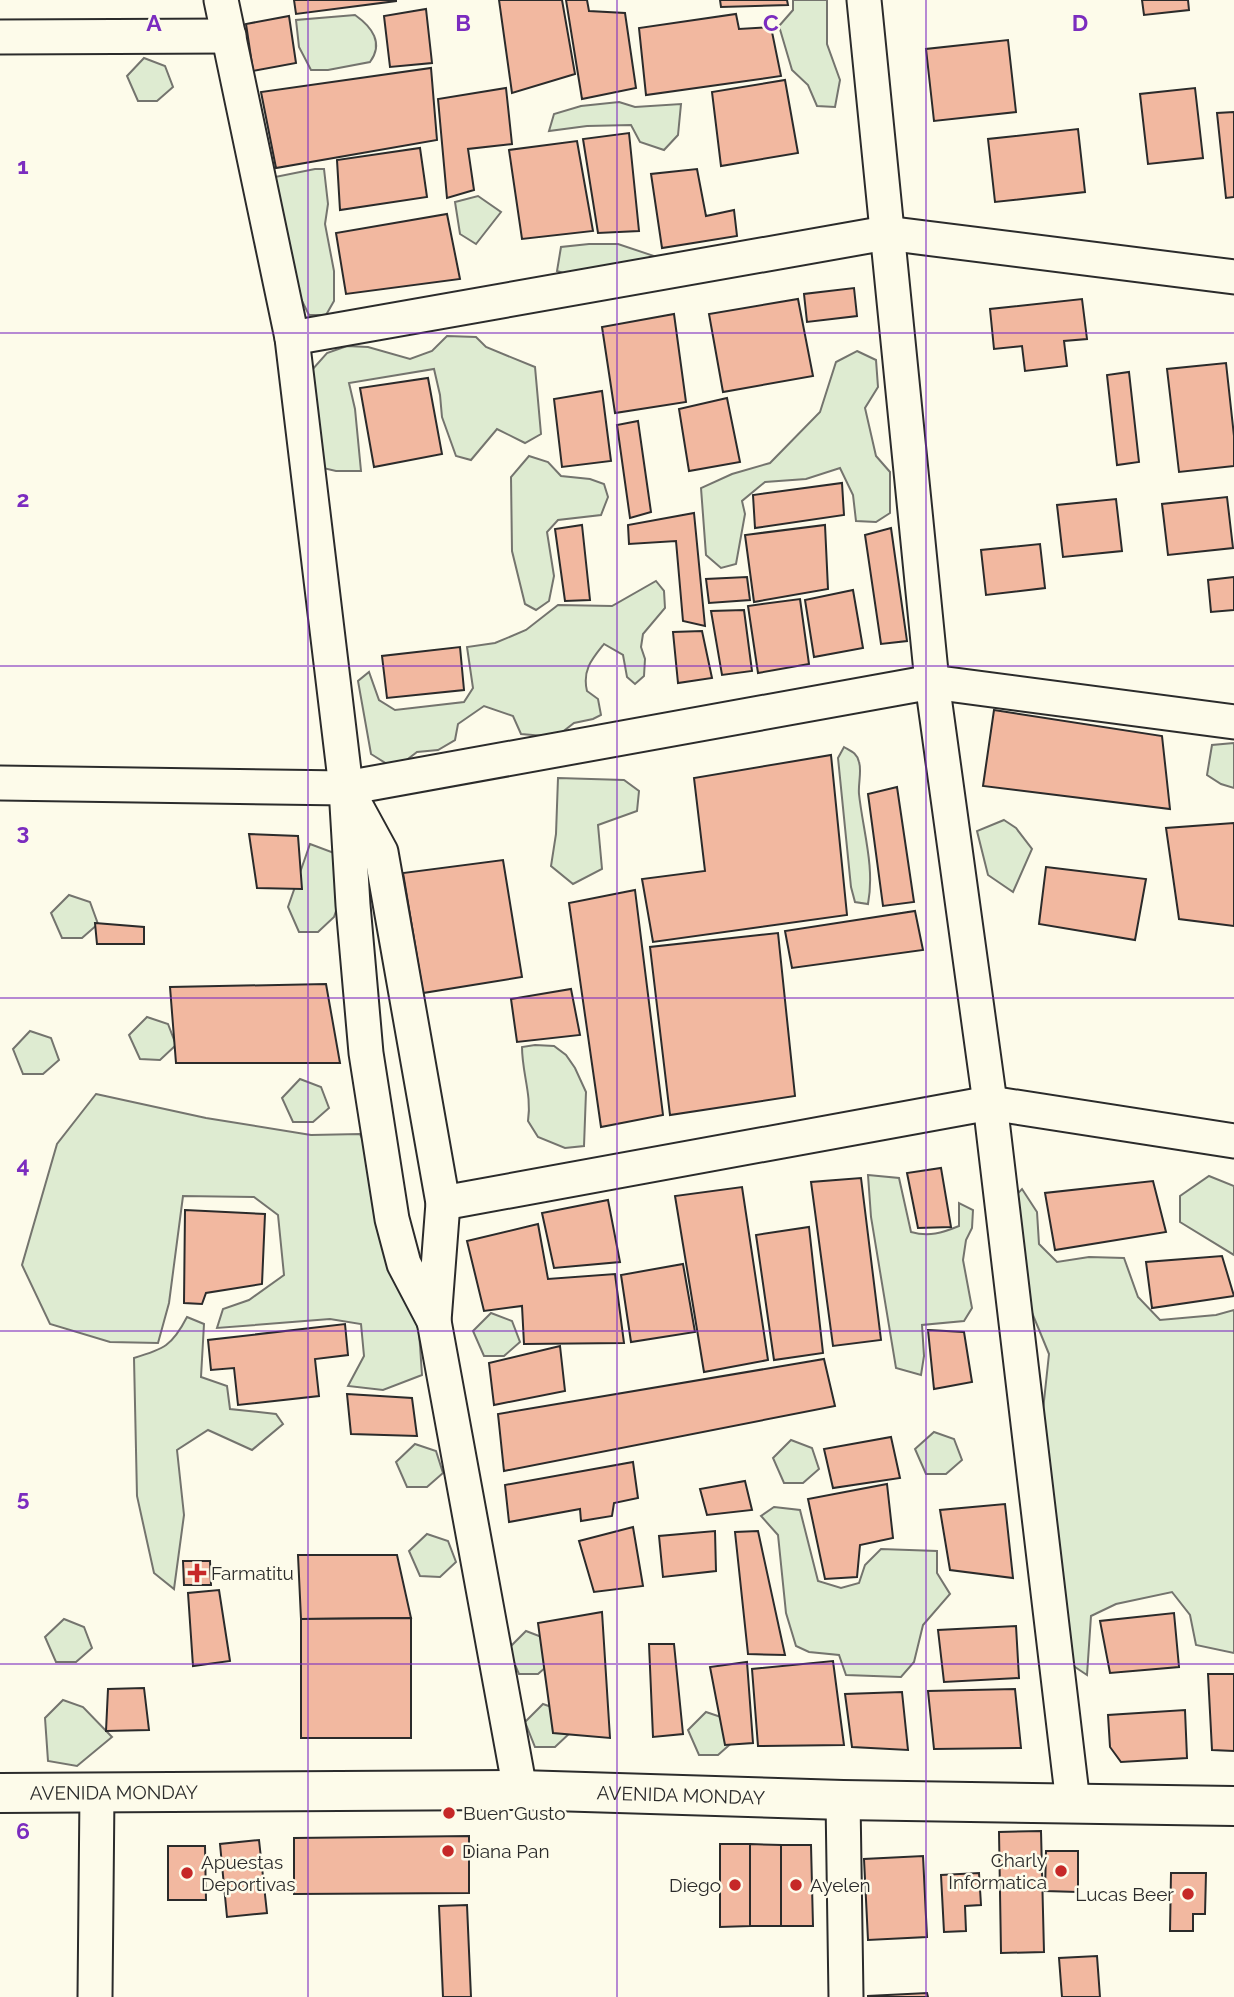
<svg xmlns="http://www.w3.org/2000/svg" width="1234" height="1997" font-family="Raleway,sans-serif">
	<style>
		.green { fill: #deebd1; stroke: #74746e; stroke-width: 2 }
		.building { fill: #f2b8a0; stroke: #2b2b2b; stroke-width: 2 }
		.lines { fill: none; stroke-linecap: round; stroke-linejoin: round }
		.minor-casing { stroke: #2b2b2b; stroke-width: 37 }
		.secondary-casing { stroke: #2b2b2b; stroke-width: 42 }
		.minor { stroke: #fdfbea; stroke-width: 33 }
		.secondary { stroke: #fdfbea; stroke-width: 38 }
		.grid { fill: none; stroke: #7b2cbf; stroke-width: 2; stroke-opacity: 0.55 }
		.poi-dot { fill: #c62828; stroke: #fdfbea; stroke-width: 2.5 }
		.labels { text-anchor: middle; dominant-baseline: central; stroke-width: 5; stroke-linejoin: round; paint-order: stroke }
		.poi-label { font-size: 19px; fill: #2b2b2b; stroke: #fdfbea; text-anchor: start }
		.street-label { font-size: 19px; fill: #2b2b2b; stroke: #fdfbea }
		.grid-label { font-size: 23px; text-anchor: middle; font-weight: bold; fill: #7b2cbf; stroke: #fdfbea; stroke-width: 5; stroke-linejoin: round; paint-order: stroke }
	</style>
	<rect width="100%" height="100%" fill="#fdfbea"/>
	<g class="green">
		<path d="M793,0H827V44L840,80L835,107L817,106L808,85L792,70L779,26L793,10Z"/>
		<path d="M355,15C372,27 384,43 370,62L328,70H311L299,47L296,20Z"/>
		<path d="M144,58L165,66L173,87L157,101H138L127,76Z"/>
		<path d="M619,102L635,107L681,104L678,135L664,150L640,142L631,125L587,126L549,131L554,114L581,106Z"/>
		<path d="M315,169H324L328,204L325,224L334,271V301L326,315H309L298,293L275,177Z"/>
		<path d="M478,196L501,212L476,244L460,234L455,202Z"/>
		<path d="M589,244H618L654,256L643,264L573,276L557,271L561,247Z"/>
		<path d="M447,336L476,337L486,347L535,367L541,434L525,443L497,429L471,460L456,456L442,417L440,395L434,369L349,383L355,409L361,471H336L323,468L311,371L327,353L347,346L368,347L410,359L432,351Z"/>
		<path d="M857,351L876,360L878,387L865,408L876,456L890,472V513L876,522L856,521L853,495L840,468L806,479L765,482L742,501L745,514L736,564L721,568L706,555L701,488L732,474L770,463L820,412L836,362Z"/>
		<path d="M529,456L548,462L561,476L590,479L604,484L608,497L601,515L558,520L547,532L554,576L549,601L536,610L525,604L512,551L511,477Z"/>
		<path d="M656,581L664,591L665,608L643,634L641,647L645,659L644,676L635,684L627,677L623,655L604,644C592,659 582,670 587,691L598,699L601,715L593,719L574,723L556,737L521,734L513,716L484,706L458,724L455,740L438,750L417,752L395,769L371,754L358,681L369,672L379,700L395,710L464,702L473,688L467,647L495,643L526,630L558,605L612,606Z"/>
		<path d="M1234,743V788L1221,784L1207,775L1212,745Z"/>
		<path d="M844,747C851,751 857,753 859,762C862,771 858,784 859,794C863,831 875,867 868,904L855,902L851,887L838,758Z"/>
		<path d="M558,778L624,780L639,791L637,811L598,825L602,869L573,884L551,866L556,834Z"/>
		<path d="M1004,820L1016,828L1032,849L1013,892L988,875L977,831Z"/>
		<path d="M310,844L353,860L334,917L318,932H299L288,907Z"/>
		<path d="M69,895L90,902L98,924L82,938H62L51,913Z"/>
		<path d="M147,1017L168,1024L176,1045L160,1060L140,1059L129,1035Z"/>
		<path d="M30,1031L51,1038L59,1060L43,1074H23L13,1049Z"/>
		<path d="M535,1045L554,1046L566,1055L575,1068L586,1092L584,1146L565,1148L538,1137L528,1121C532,1095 522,1073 522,1047Z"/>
		<path d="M300,1079L321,1087L329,1108L313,1122H293L282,1098Z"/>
		<path d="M96,1094L206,1118L311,1135L360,1134L381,1178L418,1316L422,1375L383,1390L348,1386L364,1356L361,1324L330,1319L217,1328L223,1309L249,1300L284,1275L278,1215L254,1197L183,1196L169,1303L158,1343L110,1342L50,1324L22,1265L57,1144Z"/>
		<path d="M868,1175L899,1178L911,1232C929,1237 942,1233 959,1226V1203L973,1210L972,1228L966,1240L963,1260L972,1308L964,1321L922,1325L924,1356L921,1375L896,1368L871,1217Z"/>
		<path d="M1209,1176L1234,1186V1255L1180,1222V1196Z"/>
		<path d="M1022,1189L1037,1212L1039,1244L1057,1262L1089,1257L1124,1258L1138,1297L1160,1320L1216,1315L1234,1310V1653L1196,1645L1190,1615L1172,1592L1116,1604L1091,1616L1087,1675L1063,1659L1041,1429L1049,1354L1016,1274L1007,1205Z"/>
		<path d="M491,1313L512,1321L520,1342L504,1356H484L473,1331Z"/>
		<path d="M187,1317L204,1324L201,1377L227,1386L230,1409L276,1414L283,1424L252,1450L208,1430L177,1450L184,1515L174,1589L154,1573L137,1496L134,1358C164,1349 172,1346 187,1317Z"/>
		<path d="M934,1432L954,1439L962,1460L946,1474H926L915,1449Z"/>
		<path d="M791,1440L812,1448L819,1469L803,1483H784L773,1458Z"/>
		<path d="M415,1444L436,1451L443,1473L427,1487H407L396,1462Z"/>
		<path d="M774,1507L800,1510L818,1581L841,1588L859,1583L865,1565L881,1549L937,1551V1573L950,1594L923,1625L914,1662L901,1677L846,1675L839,1655L809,1652L796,1646L786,1613L778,1535L761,1516Z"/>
		<path d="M427,1534L448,1541L456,1562L440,1577L420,1576L409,1551Z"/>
		<path d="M64,1619L84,1627L92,1648L76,1662H56L45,1637Z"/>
		<path d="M526,1631L547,1639L554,1660L538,1674H519L508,1649Z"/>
		<path d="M63,1700L83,1707L112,1737L77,1766L48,1761L45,1718Z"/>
		<path d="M543,1704L563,1711L571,1732L555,1747H535L525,1722Z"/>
		<path d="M706,1712L727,1719L735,1740L718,1755H699L688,1730Z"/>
	</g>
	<g class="building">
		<path d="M294,0H396V1L296,14Z"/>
		<path d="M499,0H562L575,74L512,93Z"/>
		<path d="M566,0H587L589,11L625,13L636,88L582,99Z"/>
		<path d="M720,0H787L788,5L721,7Z"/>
		<path d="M1142,0H1188L1189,10L1144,15Z"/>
		<path d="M426,9L432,63L390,67L384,16Z"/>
		<path d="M736,14L739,29L771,27L781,76L646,95L639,28Z"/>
		<path d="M289,16L296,63L253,71L246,24Z"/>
		<path d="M1008,40L1016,112L934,121L926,49Z"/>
		<path d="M431,68L437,140L276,168L261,92Z"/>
		<path d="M785,80L798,153L721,166L712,92Z"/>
		<path d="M506,88L512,144L468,149L474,190L447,198L438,99Z"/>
		<path d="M1195,88L1203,158L1148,164L1140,94Z"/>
		<path d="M1234,112V197L1226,198L1217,113Z"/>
		<path d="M1078,129L1085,192L995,202L988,139Z"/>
		<path d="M629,133L639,231L598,233L583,139Z"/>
		<path d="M577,141L593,231L522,239L509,150Z"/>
		<path d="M420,148L427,197L340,210L337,160Z"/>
		<path d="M697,169L706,216L734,210L737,236L662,248L651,174Z"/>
		<path d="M447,214L460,279L346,294L336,233Z"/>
		<path d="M854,288L857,316L807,322L804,294Z"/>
		<path d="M798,299L813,376L723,392L709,314Z"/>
		<path d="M1082,299L1087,339L1064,341L1067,366L1025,371L1022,346L994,349L990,309Z"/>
		<path d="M674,314L686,402L615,413L602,327Z"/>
		<path d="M1226,363L1234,436V466L1179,472L1167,369Z"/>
		<path d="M1129,372L1139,462L1117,465L1107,375Z"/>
		<path d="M428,378L442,454L374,467L360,388Z"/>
		<path d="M602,391L611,461L562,467L554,399Z"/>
		<path d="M727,398L740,462L689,471L679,409Z"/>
		<path d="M638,421L651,512L630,518L617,425Z"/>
		<path d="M842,483L844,515L755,528L753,495Z"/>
		<path d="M1227,497L1233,548L1168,555L1162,504Z"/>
		<path d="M1116,499L1122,551L1063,557L1057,505Z"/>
		<path d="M694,513L705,626L683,621L676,541L629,544L628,525Z"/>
		<path d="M582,525L590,600L565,601L555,529Z"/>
		<path d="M825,525L828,589L754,602L745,535Z"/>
		<path d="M891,528L907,641L881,644L865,535Z"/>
		<path d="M1040,544L1045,588L986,595L981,550Z"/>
		<path d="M747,577L750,600L709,603L706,579Z"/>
		<path d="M1234,577V610L1211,612L1208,580Z"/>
		<path d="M853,590L863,648L814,657L805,600Z"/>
		<path d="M800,599L809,664L758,673L748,606Z"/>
		<path d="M744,610L752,671L722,675L711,611Z"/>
		<path d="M702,631L712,678L678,683L673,632Z"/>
		<path d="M460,647L464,690L387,698L382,656Z"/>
		<path d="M994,710L1162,736L1170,809L983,786Z"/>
		<path d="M831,755L847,915L653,942L642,879L705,871L694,778Z"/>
		<path d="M897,787L914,902L883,906L868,794Z"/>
		<path d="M1234,823V926L1179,919L1166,828Z"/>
		<path d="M249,834L298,836L302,889L257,888Z"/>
		<path d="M503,860L522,977L423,993L403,873Z"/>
		<path d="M1046,867L1146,879L1135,940L1039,924Z"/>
		<path d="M635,890L663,1115L601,1127L569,903Z"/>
		<path d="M915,911L923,950L792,968L785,931Z"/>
		<path d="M95,923L144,927V944H97Z"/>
		<path d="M778,933L795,1096L670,1115L650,947Z"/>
		<path d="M326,984L340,1063H176L170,987Z"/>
		<path d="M571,989L580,1035L517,1042L511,999Z"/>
		<path d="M941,1168L951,1227L918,1228L907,1173Z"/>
		<path d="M861,1178L881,1340L833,1346L811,1182Z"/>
		<path d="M1153,1181L1166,1232L1055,1250L1045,1193Z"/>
		<path d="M742,1187L768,1360L704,1372L675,1196Z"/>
		<path d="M608,1200L620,1262L554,1268L542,1213Z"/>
		<path d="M185,1210L265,1214L262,1284L206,1293L202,1304L184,1303Z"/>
		<path d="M538,1224L548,1279L615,1274L624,1343L524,1344L522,1306L484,1311L467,1241Z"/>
		<path d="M809,1227L823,1353L774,1360L756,1235Z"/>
		<path d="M1222,1256L1234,1296L1152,1308L1146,1262Z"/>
		<path d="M683,1264L695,1332L631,1342L621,1275Z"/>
		<path d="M345,1324L348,1355L315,1359L319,1396L238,1405L234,1368L211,1370L208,1340Z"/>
		<path d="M928,1330L964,1332L972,1382L934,1389Z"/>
		<path d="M560,1346L565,1391L494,1405L489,1363Z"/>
		<path d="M824,1359L835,1406L504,1471L498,1414Z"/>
		<path d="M347,1394L412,1398L417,1436L351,1434Z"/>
		<path d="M891,1437L900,1478L833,1488L824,1449Z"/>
		<path d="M633,1462L638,1498L614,1503L612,1516L581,1521L580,1509L509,1522L505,1485Z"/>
		<path d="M745,1481L752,1510L707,1515L700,1489Z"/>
		<path d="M887,1484L893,1538L860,1545L857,1577L825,1579L808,1499Z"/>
		<path d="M1005,1504L1013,1578L950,1570L940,1510Z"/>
		<path d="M633,1527L643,1586L594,1592L579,1541Z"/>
		<path d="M715,1531L716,1571L663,1577L659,1536Z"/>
		<path d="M758,1531L785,1655L748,1654L735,1532Z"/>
		<path d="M298,1555H397L411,1618L301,1619Z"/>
		<path d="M183,1561H210L211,1585H184Z"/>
		<path d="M219,1590L230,1661L193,1666L188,1593Z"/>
		<path d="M602,1612L610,1738L553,1733L538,1623Z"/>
		<path d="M1174,1613L1179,1667L1110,1673L1100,1621Z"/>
		<path d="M411,1618V1738H301V1619Z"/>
		<path d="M1016,1626L1019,1678L944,1682L938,1630Z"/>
		<path d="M649,1644H674L683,1734L653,1737Z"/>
		<path d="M833,1661L844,1745L758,1746L752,1669Z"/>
		<path d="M747,1662L753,1743L725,1745L710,1667Z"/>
		<path d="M1208,1674H1234V1751L1212,1750Z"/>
		<path d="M144,1688L149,1730L106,1731L108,1689Z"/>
		<path d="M1015,1689L1021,1748L934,1749L928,1691Z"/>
		<path d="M902,1692L908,1750L852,1747L845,1694Z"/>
		<path d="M1185,1710L1187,1758L1121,1762L1110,1747L1108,1715Z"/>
		<path d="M1041,1831L1044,1952L1001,1953L999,1832Z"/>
		<path d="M469,1836V1893L294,1894V1838Z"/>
		<path d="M259,1840L267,1913L227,1917L220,1844Z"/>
		<path d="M720,1844H750V1926L720,1927Z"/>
		<path d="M750,1844L781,1845V1926H750Z"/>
		<path d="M781,1845H811L813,1926H781Z"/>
		<path d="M168,1846H205L206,1900H168Z"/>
		<path d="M1046,1851H1078V1892L1045,1891Z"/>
		<path d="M923,1856L927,1937L868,1940L864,1859Z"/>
		<path d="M979,1873L981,1905L965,1906L966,1931L944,1932L941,1875Z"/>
		<path d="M1171,1873H1206L1205,1914H1193V1931H1170Z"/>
		<path d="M467,1905L471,1997H443L439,1906Z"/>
		<path d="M1097,1956L1100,1997H1062L1059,1958Z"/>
		<path d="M927,1993L928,1997H868V1996Z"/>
	</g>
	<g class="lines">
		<g class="minor-casing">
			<g id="minor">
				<path d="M221,0L292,338L346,788L353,905L366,1053L392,1219L404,1264L434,1321"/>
				<path d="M864,0L932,682L990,1103L1073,1803"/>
				<path d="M0,37L229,36"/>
				<path d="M292,338L886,233L1234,277"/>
				<path d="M0,783L346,788L932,682L1234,722"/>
				<path d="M351,797L381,852L443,1203L434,1321L520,1790"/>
				<path d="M443,1203L990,1103L1234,1141"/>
				<path d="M843,1800L846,1997"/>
				<path d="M95,1997L97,1793"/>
			</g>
		</g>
		<g class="secondary-casing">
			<g id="secondary">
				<path id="s1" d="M0,1793L520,1790L843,1800L1234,1806"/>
			</g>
		</g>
		<use href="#minor" class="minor"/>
		<use href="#secondary" class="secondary"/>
	</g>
	<path class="grid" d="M308,0V1997M617,0V1997M926,0V1997M0,333H1234M0,666H1234M0,998H1234M0,1331H1234M0,1664H1234"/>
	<g class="poi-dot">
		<path d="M193.5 1562.5h7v7h7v7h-7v7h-7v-7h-7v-7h7z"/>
		<circle cx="449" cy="1813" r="7"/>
		<circle cx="448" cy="1851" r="7"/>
		<circle cx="1061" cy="1871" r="7"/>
		<circle cx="187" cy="1873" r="7"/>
		<circle cx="735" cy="1885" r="7"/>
		<circle cx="796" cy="1885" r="7"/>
		<circle cx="1188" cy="1894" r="7"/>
	</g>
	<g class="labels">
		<g class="poi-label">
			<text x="211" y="1573">Farmatitu</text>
			<text x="463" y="1813">Buen Gusto</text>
			<text x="462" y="1851">Diana Pan</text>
			<text x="1047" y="1860" text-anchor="end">Charly<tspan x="1047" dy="22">Informatica</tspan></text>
			<text x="201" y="1862">Apuestas<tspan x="201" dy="22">Deportivas</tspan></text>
			<text x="721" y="1885" text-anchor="end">Diego</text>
			<text x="810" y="1885">Ayelen</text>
			<text x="1174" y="1894" text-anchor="end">Lucas Beer</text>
		</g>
		<g class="street-label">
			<text stroke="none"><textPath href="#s1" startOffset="114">AVENIDA MONDAY</textPath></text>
			<text stroke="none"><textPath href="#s1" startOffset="681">AVENIDA MONDAY</textPath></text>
		</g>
	</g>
	<g class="grid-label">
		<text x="154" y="31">A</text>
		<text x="463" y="31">B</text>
		<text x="771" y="31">C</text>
		<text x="1080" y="31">D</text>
		<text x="23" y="174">1</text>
		<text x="23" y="507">2</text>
		<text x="23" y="840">3</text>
		<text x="23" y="1173">4</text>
		<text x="23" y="1506">5</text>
		<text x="23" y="1839">6</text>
	</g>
</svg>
